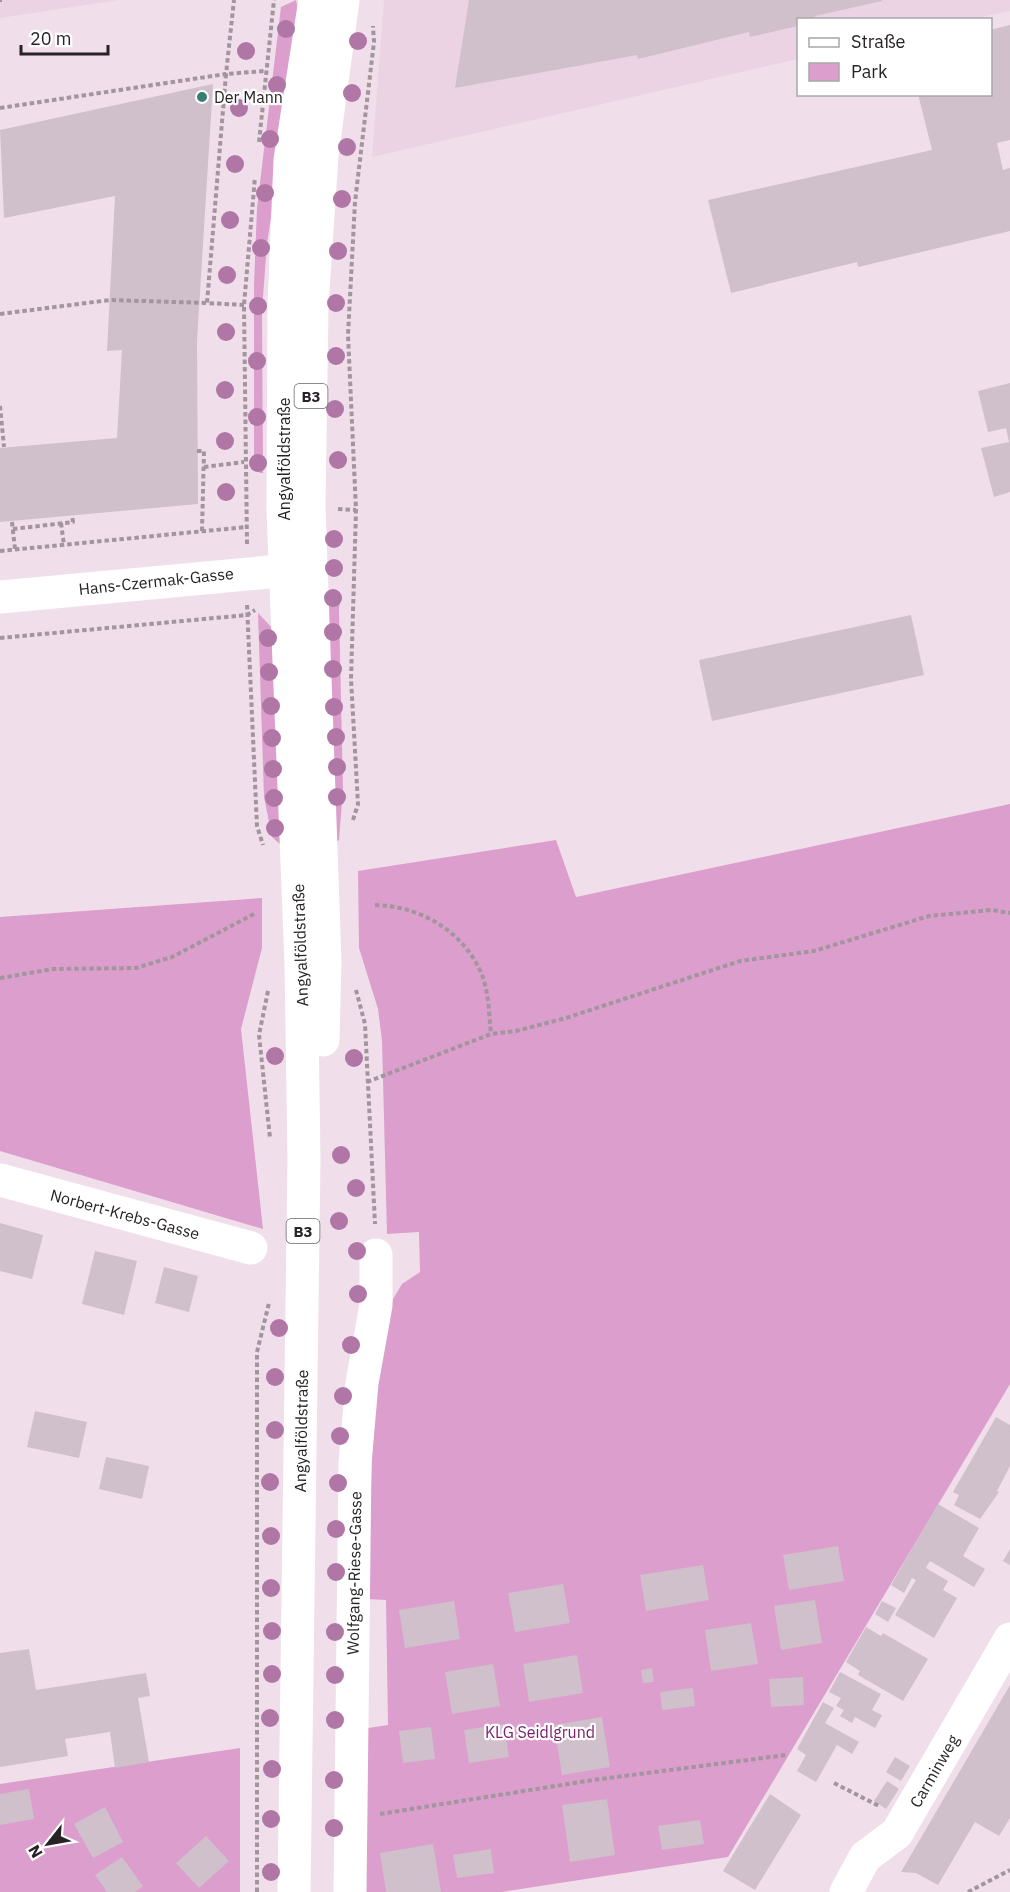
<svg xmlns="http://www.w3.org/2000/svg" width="1010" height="1892" font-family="'IBM Plex Sans',sans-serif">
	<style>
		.built { fill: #ebd3e4 }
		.green { fill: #dc9ecc }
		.building { fill: #d0c0cb }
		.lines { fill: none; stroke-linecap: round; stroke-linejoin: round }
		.path { stroke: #a2959e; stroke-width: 4; stroke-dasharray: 4.5 3; stroke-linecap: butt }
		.minor { stroke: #fff; stroke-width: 33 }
		.primary { stroke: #fff; stroke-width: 33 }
		.tree { fill: #b076a5 }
		.poi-dot { fill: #387e77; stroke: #fff; stroke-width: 2 }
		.labels { text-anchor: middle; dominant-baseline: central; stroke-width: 4.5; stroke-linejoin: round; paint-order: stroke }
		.shield { fill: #fff; stroke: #686467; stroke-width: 1.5 }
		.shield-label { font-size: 15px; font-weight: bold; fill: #282226 }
		.poi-label { font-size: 16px; fill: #282226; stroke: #fff; text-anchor: start }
		.street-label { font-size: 16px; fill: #282226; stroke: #fff }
		.park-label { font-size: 16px; fill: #7b216b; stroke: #fff }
	</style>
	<rect width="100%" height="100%" fill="#f0dfeb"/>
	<g class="built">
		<path d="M0,0H119L0,18Z"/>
		<path d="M384,0H1010V11L972,19L798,20V59L372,157Z"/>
	</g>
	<g class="green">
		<path d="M296,0L300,21L267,244L262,310L263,473H260L254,467V285L257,208L281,7Z"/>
		<path d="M341,595L339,609L343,789L339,840L335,843L322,597Z"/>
		<path d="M258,613L275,631L282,846L272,837L264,797Z"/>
		<path d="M1010,804V1384L728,1857L502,1892H364L362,1729L388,1725L386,1600L367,1599L375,1374L393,1299L402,1284L420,1272L419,1232L387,1234L382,1041L378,1009L359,948L358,871L556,840L576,897Z"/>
		<path d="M262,898V948L241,1029L263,1229L0,1151V917Z"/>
		<path d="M240,1748V1892H0V1784Z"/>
	</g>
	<g class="building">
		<path d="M469,0H882V1L815,16L816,20H798V26L750,37L749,32L638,59L637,55L455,88Z"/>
		<path d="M1010,25V140L997,143L1003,170L1010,168V231L858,267L857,262L731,293L708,200L932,150L918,94H990V30Z"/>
		<path d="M213,84L197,341L198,504L0,522V448L117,438L122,350L107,351L115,196L4,218L0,130Z"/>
		<path d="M1010,383V492L994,497L981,448L1009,442L1006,428L988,432L978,391Z"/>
		<path d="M911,615L924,675L712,721L699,660Z"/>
		<path d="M0,1223L43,1235L32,1279L0,1271Z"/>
		<path d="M95,1251L137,1261L124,1315L82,1304Z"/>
		<path d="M164,1267L198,1276L189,1312L155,1303Z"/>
		<path d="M35,1411L87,1422L79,1458L27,1447Z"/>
		<path d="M996,1417L1010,1425V1466L997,1491L999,1492L980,1519L954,1505L959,1495L953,1492Z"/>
		<path d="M106,1457L149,1466L142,1499L99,1489Z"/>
		<path d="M938,1504L979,1528L963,1556L985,1569L974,1587L930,1561L926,1568L948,1581L943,1590L957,1598L934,1638L895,1615L916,1580L912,1578L904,1593L891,1585Z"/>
		<path d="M838,1546L844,1581L789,1590L783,1555Z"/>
		<path d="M1010,1549V1565L1003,1561Z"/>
		<path d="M703,1565L709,1600L646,1611L640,1575Z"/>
		<path d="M563,1584L570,1623L515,1632L508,1593Z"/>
		<path d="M815,1600L822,1643L781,1650L774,1606Z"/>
		<path d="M454,1601L460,1639L405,1648L399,1610Z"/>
		<path d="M882,1601L896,1608L888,1622L875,1614Z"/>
		<path d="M751,1623L758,1664L711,1671L705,1630Z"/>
		<path d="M866,1627L881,1636L883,1633L928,1659L903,1701L858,1675L860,1671L846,1662Z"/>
		<path d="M29,1649L36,1690L146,1673L150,1696L138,1698L149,1762L115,1768L110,1732L65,1739L68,1756L0,1767V1653Z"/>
		<path d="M577,1655L583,1693L529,1702L523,1664Z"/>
		<path d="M493,1664L500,1706L452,1714L445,1672Z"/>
		<path d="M652,1668L654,1682L643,1683L641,1670Z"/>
		<path d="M840,1672L881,1694L872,1710L882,1715L875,1728L855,1717L852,1723L840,1716L844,1710L836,1706L841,1698L829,1692Z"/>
		<path d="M803,1677L804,1705L771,1707L769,1679Z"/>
		<path d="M1010,1685V1818L999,1836L975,1822L938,1885L916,1873L901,1872Z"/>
		<path d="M693,1688L695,1706L662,1710L660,1692Z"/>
		<path d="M823,1702L834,1708L825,1723L859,1742L852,1754L837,1745L816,1782L797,1771L806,1755L797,1749Z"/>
		<path d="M602,1717L610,1767L562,1775L554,1725Z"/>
		<path d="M504,1724L509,1757L469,1763L464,1730Z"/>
		<path d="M431,1727L435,1759L403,1763L399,1731Z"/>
		<path d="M895,1757L910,1766L901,1781L886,1772Z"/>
		<path d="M887,1781L899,1789L886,1809L874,1801Z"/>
		<path d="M29,1789L34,1819L0,1825V1794Z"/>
		<path d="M770,1794L801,1815L755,1890L723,1871Z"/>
		<path d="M607,1799L615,1855L570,1862L562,1805Z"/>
		<path d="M105,1807L123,1842L93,1858L74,1824Z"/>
		<path d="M700,1820L704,1844L662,1850L658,1826Z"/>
		<path d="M206,1836L229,1861L199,1888L176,1863Z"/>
		<path d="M433,1844L441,1892H386L380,1853Z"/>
		<path d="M491,1849L494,1873L457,1878L453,1855Z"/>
		<path d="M122,1857L143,1886L135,1892H107L95,1875Z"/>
	</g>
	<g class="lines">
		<g class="path">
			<path d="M0,0H2"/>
			<path d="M0,108L226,74L234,0"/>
			<path d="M259,142L274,0"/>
			<path d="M244,305L207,303L226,74L265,71"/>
			<path d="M0,314L110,300L207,303"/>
			<path d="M0,406L4,447"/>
			<path d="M197,451H204L202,531"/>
			<path d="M204,467L244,462"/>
			<path d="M338,509L356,510"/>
			<path d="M12,522L15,549"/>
			<path d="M61,523L64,545"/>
			<path d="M13,529L73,522L72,515"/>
			<path d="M247,544L244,305L255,177"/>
			<path d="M0,551L246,527"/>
			<path d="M247,605L257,826L263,845"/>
			<path d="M0,638L247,615L255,610"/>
			<path d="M353,820L358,804L351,679L356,510L348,335L355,202L374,42L373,26"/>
			<path d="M375,905C420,906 464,931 482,975C489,993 489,1015 491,1034"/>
			<path d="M0,978L53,969L136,968L172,957L254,914"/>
			<path d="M356,990L365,1024L375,1224"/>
			<path d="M268,991L259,1035L270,1138"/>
			<path d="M367,1082L491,1034L516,1031L566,1018L740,961L814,951L929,916L991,910L1010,913"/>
			<path d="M834,1783L879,1806"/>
			<path d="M380,1814L593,1780L786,1755"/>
			<path d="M257,1892V1352L269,1303"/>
			<path d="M968,1892L1010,1870"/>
		</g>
		<g class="minor">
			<path d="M0,597L312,568"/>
			<path d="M0,1180L251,1248"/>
			<path d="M350,1892L355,1463L362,1383L376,1305V1255"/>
			<path d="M846,1892L865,1857L897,1833L1010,1639"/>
		</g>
		<g class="primary">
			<path d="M323,1040L325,962L309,508L312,306L322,155L343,0"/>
			<path d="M294,1892L304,1159L301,963L283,510L284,306L290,160L315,0"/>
		</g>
	</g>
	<g class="tree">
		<circle cx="286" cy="29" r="9"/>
		<circle cx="358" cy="41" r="9"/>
		<circle cx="246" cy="51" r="9"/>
		<circle cx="277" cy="85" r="9"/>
		<circle cx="352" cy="93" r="9"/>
		<circle cx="239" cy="108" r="9"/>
		<circle cx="270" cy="139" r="9"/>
		<circle cx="347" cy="147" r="9"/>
		<circle cx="235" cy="164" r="9"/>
		<circle cx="265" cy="193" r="9"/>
		<circle cx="342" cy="199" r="9"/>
		<circle cx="230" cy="220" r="9"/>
		<circle cx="261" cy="248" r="9"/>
		<circle cx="338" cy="251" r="9"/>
		<circle cx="227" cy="275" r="9"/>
		<circle cx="336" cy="303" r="9"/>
		<circle cx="258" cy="306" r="9"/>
		<circle cx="226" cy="332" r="9"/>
		<circle cx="336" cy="356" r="9"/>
		<circle cx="257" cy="361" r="9"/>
		<circle cx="225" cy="390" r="9"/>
		<circle cx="335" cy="409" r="9"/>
		<circle cx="257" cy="417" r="9"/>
		<circle cx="225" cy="441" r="9"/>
		<circle cx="338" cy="460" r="9"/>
		<circle cx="258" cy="463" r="9"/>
		<circle cx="226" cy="492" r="9"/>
		<circle cx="334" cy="539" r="9"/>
		<circle cx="334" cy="568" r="9"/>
		<circle cx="333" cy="598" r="9"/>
		<circle cx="333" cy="632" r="9"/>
		<circle cx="268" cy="638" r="9"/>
		<circle cx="333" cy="669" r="9"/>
		<circle cx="269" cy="672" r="9"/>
		<circle cx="271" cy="706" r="9"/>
		<circle cx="334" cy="707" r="9"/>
		<circle cx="336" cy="737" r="9"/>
		<circle cx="272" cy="738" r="9"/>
		<circle cx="337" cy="767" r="9"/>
		<circle cx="273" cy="769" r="9"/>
		<circle cx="337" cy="797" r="9"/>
		<circle cx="274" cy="798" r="9"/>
		<circle cx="275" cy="828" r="9"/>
		<circle cx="275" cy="1056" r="9"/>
		<circle cx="354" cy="1058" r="9"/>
		<circle cx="341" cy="1155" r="9"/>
		<circle cx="356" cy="1188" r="9"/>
		<circle cx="339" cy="1221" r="9"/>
		<circle cx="357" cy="1251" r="9"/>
		<circle cx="358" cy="1294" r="9"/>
		<circle cx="279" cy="1328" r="9"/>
		<circle cx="351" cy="1345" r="9"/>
		<circle cx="275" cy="1377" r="9"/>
		<circle cx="343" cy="1396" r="9"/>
		<circle cx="275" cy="1430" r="9"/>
		<circle cx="340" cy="1436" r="9"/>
		<circle cx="270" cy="1482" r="9"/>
		<circle cx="338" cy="1483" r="9"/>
		<circle cx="336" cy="1529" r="9"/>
		<circle cx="271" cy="1536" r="9"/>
		<circle cx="336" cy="1572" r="9"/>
		<circle cx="271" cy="1588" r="9"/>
		<circle cx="272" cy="1631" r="9"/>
		<circle cx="335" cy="1632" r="9"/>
		<circle cx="272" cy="1674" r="9"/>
		<circle cx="335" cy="1675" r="9"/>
		<circle cx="270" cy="1718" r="9"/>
		<circle cx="335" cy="1720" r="9"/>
		<circle cx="272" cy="1769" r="9"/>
		<circle cx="334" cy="1780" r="9"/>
		<circle cx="271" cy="1819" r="9"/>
		<circle cx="334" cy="1828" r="9"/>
		<circle cx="271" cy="1872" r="9"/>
	</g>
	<circle class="poi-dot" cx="202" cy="97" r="6"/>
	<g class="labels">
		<g class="shield">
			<rect x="294.5" y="384" width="33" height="24" rx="4.5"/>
			<rect x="286.5" y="1219" width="33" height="24" rx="4.5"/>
		</g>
		<g class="shield-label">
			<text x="311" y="396">B3</text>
			<text x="303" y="1231">B3</text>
		</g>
		<g class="poi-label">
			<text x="214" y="97">Der Mann</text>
		</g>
		<g class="street-label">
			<text transform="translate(284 459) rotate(-90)">Angyalföldstraße</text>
			<text transform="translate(156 581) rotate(-6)">Hans-Czermak-Gasse</text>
			<text transform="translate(300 945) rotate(-92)">Angyalföldstraße</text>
			<text transform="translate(125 1214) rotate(15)">Norbert-Krebs-Gasse</text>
			<text transform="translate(301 1431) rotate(-89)">Angyalföldstraße</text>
			<text transform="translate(354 1573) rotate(-89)">Wolfgang-Riese-Gasse</text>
			<text transform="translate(934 1771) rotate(-60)">Carminweg</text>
		</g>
		<g class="park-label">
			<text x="540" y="1732">KLG Seidlgrund</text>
		</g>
	</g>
	<rect x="797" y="18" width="195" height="78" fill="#ffffff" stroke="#a9a7a8" stroke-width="1.5"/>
	<rect x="809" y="38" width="30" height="9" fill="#ffffff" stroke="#a9a7a8" stroke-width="1.5"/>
	<text x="851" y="48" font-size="18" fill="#282226">Straße</text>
	<rect x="809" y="63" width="30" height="18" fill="#dc9ecc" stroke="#a9a7a8" stroke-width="1.5"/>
	<text x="851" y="78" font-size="18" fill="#282226">Park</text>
	<g transform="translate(48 1844) rotate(239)" stroke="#ffffff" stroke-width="4.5" paint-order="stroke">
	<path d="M0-4.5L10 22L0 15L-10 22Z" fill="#282226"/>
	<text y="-9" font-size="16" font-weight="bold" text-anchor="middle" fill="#282226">N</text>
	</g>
	<path d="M21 45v9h87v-9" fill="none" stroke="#282226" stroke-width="3"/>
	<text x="30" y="45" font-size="18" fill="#282226" stroke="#ffffff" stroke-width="4.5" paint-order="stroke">20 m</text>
</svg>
